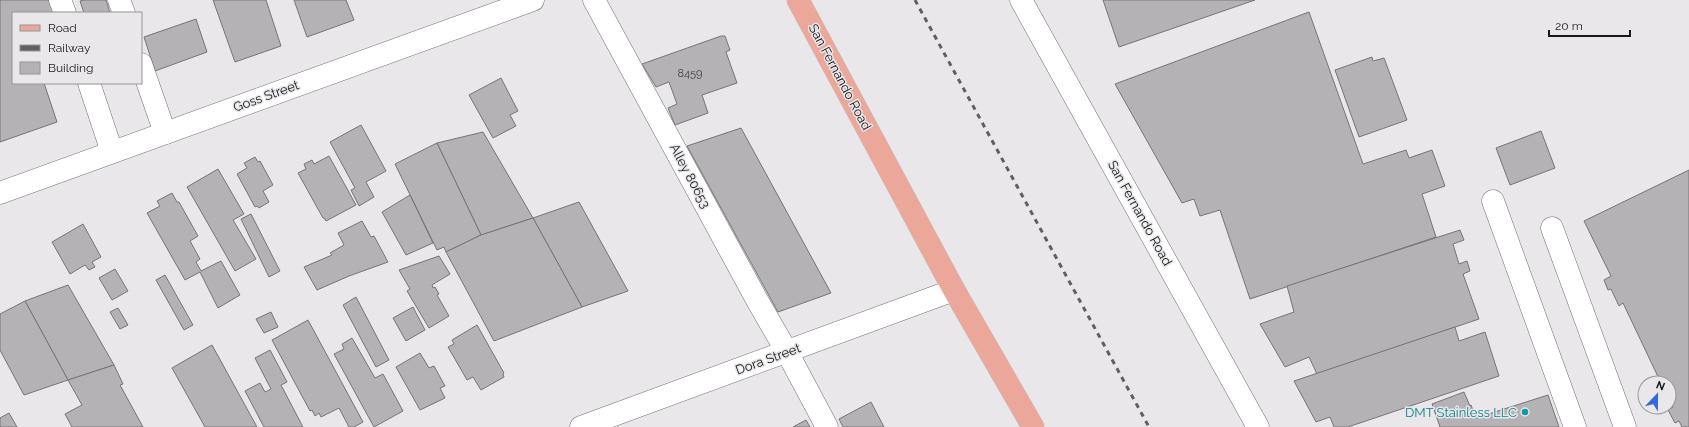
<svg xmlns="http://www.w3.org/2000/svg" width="1689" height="427" font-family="Raleway,sans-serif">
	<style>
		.building { fill: #b5b2b6; stroke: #767477 }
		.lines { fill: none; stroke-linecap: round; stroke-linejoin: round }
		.minor-casing { stroke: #737174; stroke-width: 23 }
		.major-casing { stroke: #c3c3c3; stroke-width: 23 }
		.minor { stroke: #fff; stroke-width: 22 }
		.major { stroke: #eca79b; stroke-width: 22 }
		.rail { stroke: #615f62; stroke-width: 3; stroke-dasharray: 5 5; stroke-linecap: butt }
		.culture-dot { fill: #0f9aa8; stroke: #e9e7ea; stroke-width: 1.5 }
		.labels { text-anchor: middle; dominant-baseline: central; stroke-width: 3; stroke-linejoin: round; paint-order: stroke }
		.number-label { font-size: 11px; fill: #3f3e40 }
		.street-label { font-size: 13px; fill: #181719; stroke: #e9e7ea }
		.culture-label { font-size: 13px; fill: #0d838f; stroke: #e9e7ea; text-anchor: end }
	</style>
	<rect width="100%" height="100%" fill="#e9e7ea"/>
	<g class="building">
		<path d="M0,0H54L59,13H13V83H44L57,122L0,142Z"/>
		<path d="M84,0H106L110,13H84L80,1Z"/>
		<path d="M213,0H266L281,46L235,62Z"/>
		<path d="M294,0H346L354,20L307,37Z"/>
		<path d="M1103,0H1255L1119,47Z"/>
		<path d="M1309,12L1363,164L1406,150L1409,158L1432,150L1445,186L1422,194L1436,237L1250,299L1220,210L1200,216L1194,199L1182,203L1115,84Z"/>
		<path d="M196,19L207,52L155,71L144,37Z"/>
		<path d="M721,36H725L730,50L726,52L737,83L702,95L708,113L675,125L668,108L677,104L669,82L656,87L642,64Z"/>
		<path d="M1372,57L1373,61L1384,58L1407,120L1359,137L1335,70Z"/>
		<path d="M501,78L518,111L510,115L516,126L493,138L469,95Z"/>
		<path d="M361,125L386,171L366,182L374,197L359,206L351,190L355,188L330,142Z"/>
		<path d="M741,128L831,293L778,312L687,146Z"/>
		<path d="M1541,131L1555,168L1510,185L1496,148Z"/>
		<path d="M483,132L533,218L481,235L437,143Z"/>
		<path d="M437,143L481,235L446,252L444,247L437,250L395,164Z"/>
		<path d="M329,156L356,205L326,221L324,218H323L298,173L306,169L304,164L312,160L314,164Z"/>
		<path d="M255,157L258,162L260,161L273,185L263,191L269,202L259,208L257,206L255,207L237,174L247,168L244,163Z"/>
		<path d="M218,169L244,214L233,220L256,259L235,271L187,187Z"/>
		<path d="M1689,170V427H1682L1679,421L1675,423L1668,410L1673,407L1669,399V383H1661L1623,303L1619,306L1611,289L1608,290L1604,280L1611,276L1584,221Z"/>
		<path d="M172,193L177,202H179L198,236L190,241L200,259L196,262L201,271L221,261L240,295L218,308L200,272L185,280L147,213L160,206L157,201Z"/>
		<path d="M410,195L433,243L406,255L382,212Z"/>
		<path d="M579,202L628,291L582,307L533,218Z"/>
		<path d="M251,214L280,271L269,277L241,219Z"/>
		<path d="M533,218L582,307L494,341L446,252L481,235Z"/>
		<path d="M362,221L371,237L374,236L388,262L349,276L317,290L304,267L332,255L330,253L344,245L338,233Z"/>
		<path d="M83,224L101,257L92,262L95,267L89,270L85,265L70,274L52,242Z"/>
		<path d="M1460,230L1464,240L1453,244L1459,264L1467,261L1470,271L1463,274L1479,319L1317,374L1309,357L1285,367L1260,324L1294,312L1287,286Z"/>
		<path d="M439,256L450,274L432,285L433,288L435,287L439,294L437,295L449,316L429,328L407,291L410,289L399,270Z"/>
		<path d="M115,269L128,291L112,300L99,278Z"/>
		<path d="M165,275L193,325L184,330L156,280Z"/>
		<path d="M68,285L114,365L68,380L25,301Z"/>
		<path d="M356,297L389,360L376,367L343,305Z"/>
		<path d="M25,301L68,380L24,395L0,350V314Z"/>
		<path d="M413,307L425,330L406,341L393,318Z"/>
		<path d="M118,308L128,325L120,329L110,312Z"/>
		<path d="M271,312L278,327L264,333L256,319Z"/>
		<path d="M308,320L363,422L354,427H349L339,408L321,417L319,413L315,416L312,410L310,411L272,340Z"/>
		<path d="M477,325L504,373L503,374L504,377L481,390L473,377L467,380L448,347L454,344L452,340Z"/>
		<path d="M1455,327L1459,341L1485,332L1499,376L1348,427H1334L1330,417L1316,422L1294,381Z"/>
		<path d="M352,338L375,378L383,374L403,411L374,427L334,354L344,349L342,344Z"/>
		<path d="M212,345L257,427H205L172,368Z"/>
		<path d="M270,350L287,382L281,385L303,427H264L245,391L260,383L265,392L271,389L255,358Z"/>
		<path d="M420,353L429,368L434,366L445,386L440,388L445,398L420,410L396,367Z"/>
		<path d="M114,365L123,384L120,385L143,427H72L65,414L82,405L68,380Z"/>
		<path d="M1464,392L1470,406L1471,405L1476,418L1548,395L1559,427H1440L1432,404Z"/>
		<path d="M871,402L884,427H843L839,419Z"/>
		<path d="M9,413L17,427H0V418Z"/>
		<path d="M806,420L810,427H793Z"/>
	</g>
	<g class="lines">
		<g class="minor-casing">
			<g id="minor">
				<path d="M60,0L65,13"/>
				<path d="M119,0L124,13"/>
				<path d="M594,0L757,300L787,352L827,427"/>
				<path d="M1021,0L1258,427"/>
				<path d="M141,64L165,133"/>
				<path d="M89,83L112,152"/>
				<path d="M0,193L533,0"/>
				<path d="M1493,201L1575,427"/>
				<path d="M1552,228L1625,427"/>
				<path d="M581,427L954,290"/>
			</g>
		</g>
		<g class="major-casing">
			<path id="major" d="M798,0L954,290L1033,427"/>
		</g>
		<use href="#minor" class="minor"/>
		<use href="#major" class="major"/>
		<path class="rail" d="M915,0L1149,427"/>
	</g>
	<circle class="culture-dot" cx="1525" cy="412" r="4"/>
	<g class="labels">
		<g class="number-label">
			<text x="690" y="73">8459</text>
		</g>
		<g class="street-label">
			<text transform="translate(840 77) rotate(62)">San Fernando Road</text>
			<text transform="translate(266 96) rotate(-20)">Goss Street</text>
			<text transform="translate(690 176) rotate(62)">Alley 80653</text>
			<text transform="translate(1140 213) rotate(61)">San Fernando Road</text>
			<text transform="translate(768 359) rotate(-20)">Dora Street</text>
		</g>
		<g class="culture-label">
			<text x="1517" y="412">DMT Stainless LLC</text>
		</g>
	</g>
	<rect x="12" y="12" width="130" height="72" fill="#e9e7ea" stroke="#959496"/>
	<rect x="20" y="25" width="20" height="6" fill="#eca79b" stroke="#959496"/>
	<text x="48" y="32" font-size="12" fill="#181719">Road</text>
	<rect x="20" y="45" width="20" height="6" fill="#615f62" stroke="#959496"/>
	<text x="48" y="52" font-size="12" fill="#181719">Railway</text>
	<rect x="20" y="62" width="20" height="12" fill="#b5b2b6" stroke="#959496"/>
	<text x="48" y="72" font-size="12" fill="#181719">Building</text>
	<g transform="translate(1657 395) rotate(22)"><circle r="19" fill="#e9e7ea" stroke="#959496"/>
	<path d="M0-3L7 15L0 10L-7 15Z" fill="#3569d8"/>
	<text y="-6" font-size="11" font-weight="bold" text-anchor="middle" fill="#181719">N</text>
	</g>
	<path d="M1549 30v6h81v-6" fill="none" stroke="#181719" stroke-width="2"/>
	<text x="1555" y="30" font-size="12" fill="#181719" stroke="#e9e7ea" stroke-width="3" paint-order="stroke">20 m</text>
</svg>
